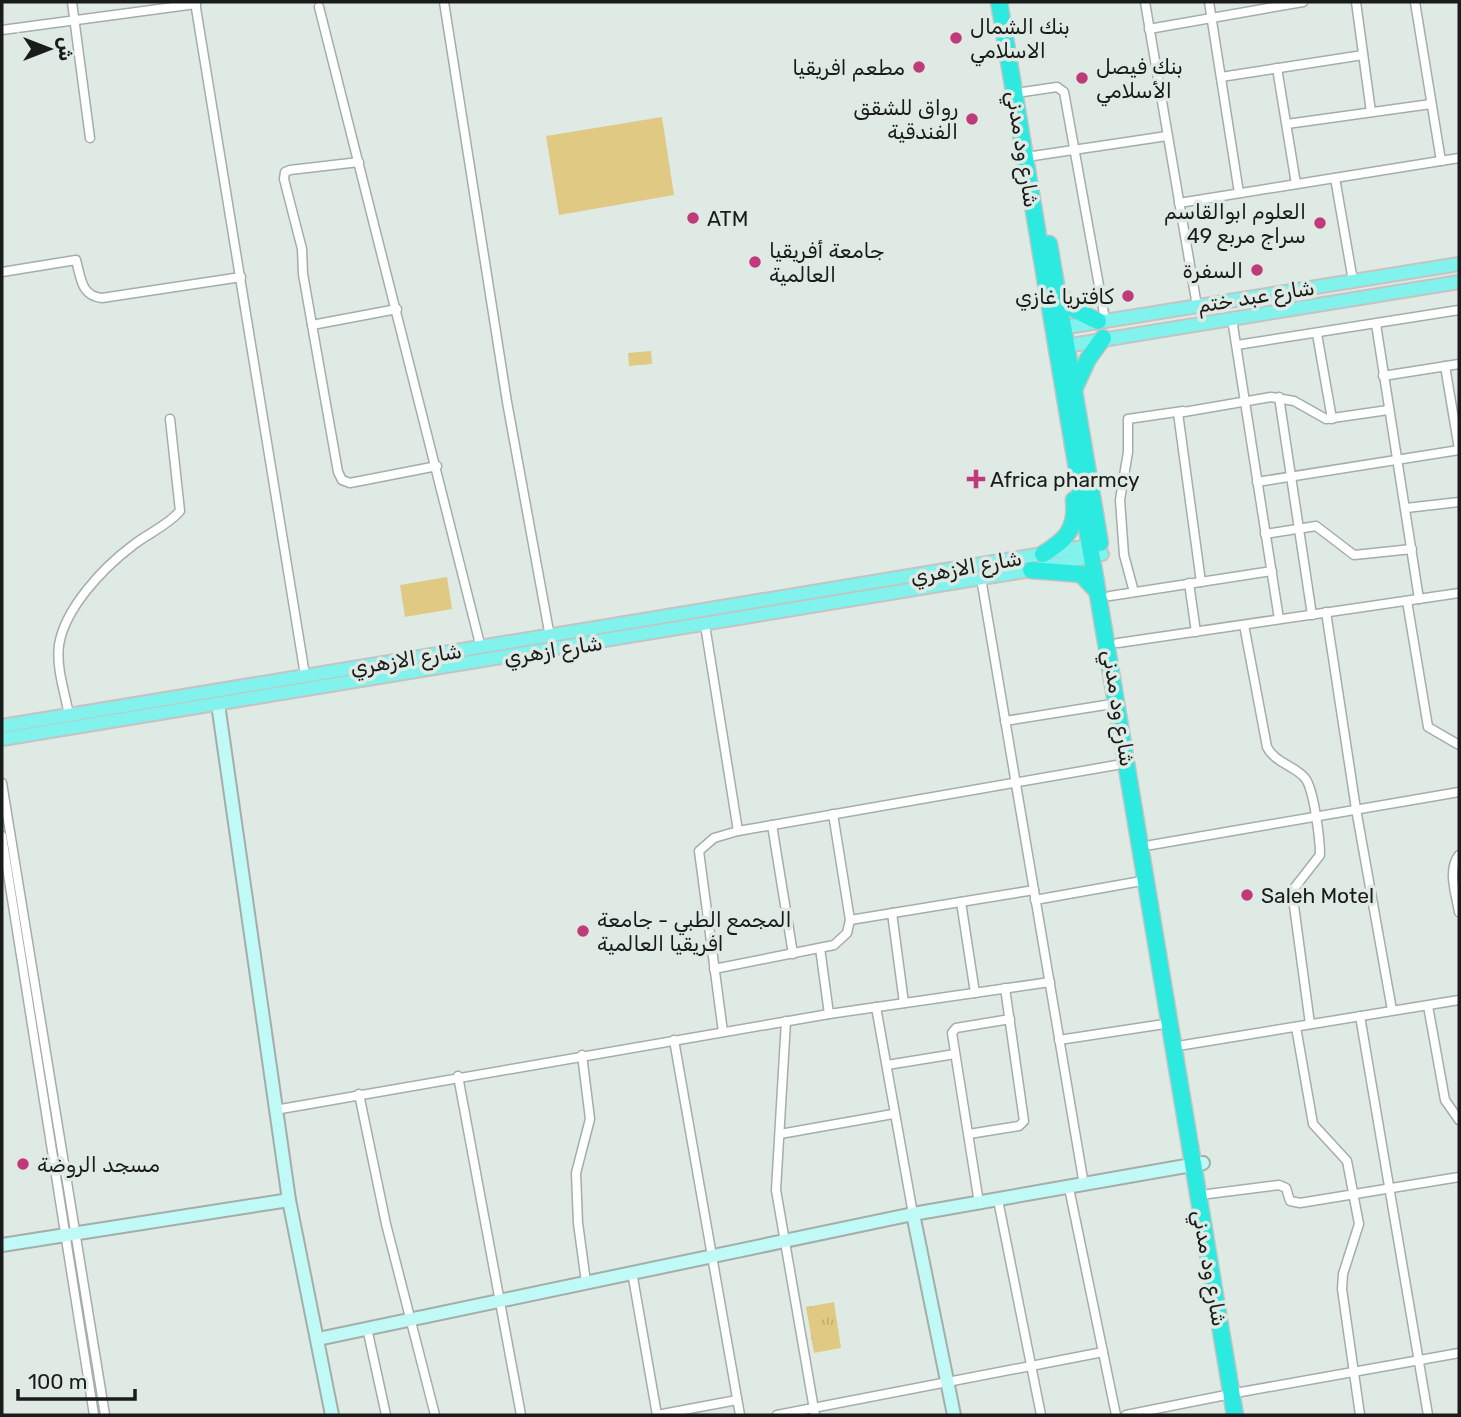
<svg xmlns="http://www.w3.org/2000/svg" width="1461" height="1417" font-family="Rubik,Cairo,sans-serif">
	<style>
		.grass { fill: url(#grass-tufts) }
		.park { fill: #e0ca83 }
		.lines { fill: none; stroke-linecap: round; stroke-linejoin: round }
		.street-casing { stroke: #a4aea8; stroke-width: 11 }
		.secondary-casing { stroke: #a4aea8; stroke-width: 16 }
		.primary-casing { stroke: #c3c4c3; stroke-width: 16 }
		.highway-casing { stroke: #c3c4c3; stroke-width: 19 }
		.street { stroke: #fff; stroke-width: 8 }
		.secondary { stroke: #c0f9f6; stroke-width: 12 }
		.primary { stroke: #81f2ec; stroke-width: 12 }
		.highway { stroke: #2deae0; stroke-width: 16 }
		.poi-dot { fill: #c03979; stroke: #e0eae4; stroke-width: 2.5 }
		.labels { text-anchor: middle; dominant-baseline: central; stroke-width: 7; stroke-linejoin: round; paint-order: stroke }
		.poi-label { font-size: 21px; fill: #191c1a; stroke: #e0eae4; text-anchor: start }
		.street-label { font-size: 21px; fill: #191c1a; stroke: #e0eae4 }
	</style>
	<defs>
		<pattern id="grass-tufts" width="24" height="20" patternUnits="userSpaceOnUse" patternTransform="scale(1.75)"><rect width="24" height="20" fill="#e0ca83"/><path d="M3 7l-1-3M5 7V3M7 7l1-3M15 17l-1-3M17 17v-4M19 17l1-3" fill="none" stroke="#c0ad71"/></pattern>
	</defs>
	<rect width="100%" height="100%" fill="#e0eae4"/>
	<path class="grass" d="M834,1302L841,1348L814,1353L806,1307Z"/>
	<g class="park">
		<path d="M662,117L674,195L559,215L546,136Z"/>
		<path d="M651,351L652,364L629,366L628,353Z"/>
		<path d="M447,577L452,609L405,617L400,585Z"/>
	</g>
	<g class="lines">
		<g class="street-casing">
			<g id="street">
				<path d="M72,2L90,138"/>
				<path d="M195,2L305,675"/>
				<path d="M444,2L507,402L550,637"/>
				<path d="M1145,2L1197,306"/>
				<path d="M1209,2L1239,193"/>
				<path d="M1356,2L1371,112"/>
				<path d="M1415,2L1441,161"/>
				<path d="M319,7L481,648"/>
				<path d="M1149,29L1303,2"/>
				<path d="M2,30L196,4"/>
				<path d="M1277,68L1296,184"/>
				<path d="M1221,77L1363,55"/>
				<path d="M1023,92L1057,87L1064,92L1105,319"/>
				<path d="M1287,124L1431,104"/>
				<path d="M1033,156L1167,136"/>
				<path d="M359,162L290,170L285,172L284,179L302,249L303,274L338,472L342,480L350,483L437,466"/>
				<path d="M1335,178L1353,281"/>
				<path d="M1179,203L1459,158"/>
				<path d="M2,272L76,260C81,278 81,296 102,298L241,277"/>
				<path d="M1232,319L1279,619"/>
				<path d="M1376,324L1419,599"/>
				<path d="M312,325L397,309"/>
				<path d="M1317,334L1332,419"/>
				<path d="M1237,345L1459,310"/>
				<path d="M1445,366L1459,449"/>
				<path d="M1383,376L1459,364"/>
				<path d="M1279,397L1312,615"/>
				<path d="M1257,482L1459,450"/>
				<path d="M1406,508L1459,502"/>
				<path d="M1265,534L1316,526L1354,555L1412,549"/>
				<path d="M981,578L1084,1185"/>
				<path d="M1201,582L1178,413L1271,397L1294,401L1326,419L1388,410"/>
				<path d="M1189,583L1196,632"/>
				<path d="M1134,592L1124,555L1120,500L1128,452V419L1183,411"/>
				<path d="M1110,596L1272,571"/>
				<path d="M1407,601L1428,727L1459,745"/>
				<path d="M1326,612L1356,809L1392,1010"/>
				<path d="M705,625L738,831L714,838L699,851L723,1032"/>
				<path d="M1244,625L1267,747C1274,762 1295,766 1305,778C1314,789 1320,840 1320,855L1292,891L1310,1024"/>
				<path d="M1118,643L1459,593"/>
				<path d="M69,715C65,693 56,668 59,645C65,608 103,568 132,546C148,533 166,527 180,511L170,419"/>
				<path d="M1005,721L1118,703"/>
				<path d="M2,783L105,1415"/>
				<path d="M772,825L793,954"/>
				<path d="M738,831L1128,763"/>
				<path d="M2,836L94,1415"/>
				<path d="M1151,845L1459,792"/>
				<path d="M1459,855C1447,870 1456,894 1459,912"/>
				<path d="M1035,900L1147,880"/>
				<path d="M961,902L975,993"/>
				<path d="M892,913L904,1003"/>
				<path d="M850,920L1034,890"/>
				<path d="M820,948L829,1014"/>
				<path d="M714,969L834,945L847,933L850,920L833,814"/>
				<path d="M1428,1006L1445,1100L1459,1120"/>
				<path d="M876,1007L913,1214"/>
				<path d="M1360,1016L1428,1415"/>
				<path d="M786,1021L776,1190L815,1415"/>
				<path d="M1296,1027L1313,1124L1347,1161L1359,1224L1343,1274L1342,1289L1360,1415"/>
				<path d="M674,1040L740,1415"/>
				<path d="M1059,1040L1171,1023"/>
				<path d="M1184,1045L1459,1000"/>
				<path d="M582,1055L590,1119L576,1173L578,1223L586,1282"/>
				<path d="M887,1065L955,1054"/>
				<path d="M458,1076L521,1415"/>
				<path d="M359,1094L386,1224L435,1415"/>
				<path d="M275,1110L829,1014L1050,982"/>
				<path d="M780,1134L893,1114"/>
				<path d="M969,1134L1019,1126L1024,1121L1005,988"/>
				<path d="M1069,1188L1116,1415"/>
				<path d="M1208,1194L1279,1185L1286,1188L1290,1201L1300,1203L1459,1177"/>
				<path d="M998,1200L1041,1415"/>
				<path d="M979,1203L952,1033L956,1028L1010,1019"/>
				<path d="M632,1272L657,1415"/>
				<path d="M367,1328L386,1415"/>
				<path d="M1241,1392L1459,1353"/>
				<path d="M657,1415L737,1400"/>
				<path d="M777,1415L1103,1352"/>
				<path d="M1126,1415L1231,1394"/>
			</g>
		</g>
		<g class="secondary-casing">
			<g id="secondary">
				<path d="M218,704L289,1200L332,1415"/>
				<path d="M913,1214L954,1415"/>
				<path d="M2,1245L289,1200"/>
				<path d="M318,1339L913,1214L1203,1163"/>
			</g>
		</g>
		<g class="primary-casing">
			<g id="primary">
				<path d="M1055,329L1459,264"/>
				<path d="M1059,347L1459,282"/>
				<path d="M2,726L1096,545"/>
				<path d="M2,739L1031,570L1102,554"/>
			</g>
		</g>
		<g class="highway-casing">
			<g id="highway">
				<path d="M999,2L1235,1415"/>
				<path d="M1049,244L1100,543"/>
				<path d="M1058,294L1077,311L1098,321"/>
				<path d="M1075,387L1088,359L1103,338"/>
				<path d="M1043,554C1066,540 1077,529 1074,500"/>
				<path d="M1031,570L1081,574L1097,591"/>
			</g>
		</g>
		<use href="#street" class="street"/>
		<use href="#secondary" class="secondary"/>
		<use href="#primary" class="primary"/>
		<use href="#highway" class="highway"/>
	</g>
	<g class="poi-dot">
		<circle cx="956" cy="38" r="7"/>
		<circle cx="919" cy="67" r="7"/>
		<circle cx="1082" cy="78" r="7"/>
		<circle cx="972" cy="119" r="7"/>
		<circle cx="693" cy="218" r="7"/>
		<circle cx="1320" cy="223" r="7"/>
		<circle cx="755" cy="262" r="7"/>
		<circle cx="1257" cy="270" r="7"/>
		<circle cx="1128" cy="296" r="7"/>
		<path d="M972.5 468.5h7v7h7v7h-7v7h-7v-7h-7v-7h7z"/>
		<circle cx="1247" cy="895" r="7"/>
		<circle cx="583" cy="931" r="7"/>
		<circle cx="23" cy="1164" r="7"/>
	</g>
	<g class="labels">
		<g class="poi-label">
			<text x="970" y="26">بنك الشمال<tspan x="970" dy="24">الاسلامي</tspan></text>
			<text x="1096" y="66">بنك فيصل<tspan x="1096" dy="24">الأسلامي</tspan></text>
			<text x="905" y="67" text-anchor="end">مطعم افريقيا</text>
			<text x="958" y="107" text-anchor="end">رواق للشقق<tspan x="958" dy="24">الفندقية</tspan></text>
			<text x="1306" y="211" text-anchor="end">العلوم ابوالقاسم<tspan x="1306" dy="24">سراج مربع 49</tspan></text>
			<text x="707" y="218">ATM</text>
			<text x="769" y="250">جامعة أفريقيا<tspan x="769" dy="24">العالمية</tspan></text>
			<text x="1243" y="270" text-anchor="end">السفرة</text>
			<text x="1114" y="296" text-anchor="end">كافتريا غازي</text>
			<text x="990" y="479">Africa pharmcy</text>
			<text x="1261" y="895">Saleh Motel</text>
			<text x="597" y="919">المجمع الطبي - جامعة<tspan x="597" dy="24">افريقيا العالمية</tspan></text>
			<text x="37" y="1164">مسجد الروضة</text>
		</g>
		<g class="street-label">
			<text transform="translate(1023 149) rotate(81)">شارع ود مدني</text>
			<text transform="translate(1256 296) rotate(-9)">شارع عبد ختم</text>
			<text transform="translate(966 567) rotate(-10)">شارع الازهري</text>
			<text transform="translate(553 650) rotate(-9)">شارع ازهري</text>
			<text transform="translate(406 659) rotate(-9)">شارع الازهري</text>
			<text transform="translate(1119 708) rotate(81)">شارع ود مدني</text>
			<text transform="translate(1210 1268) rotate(80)">شارع ود مدني</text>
		</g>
	</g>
	<rect width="1461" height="1417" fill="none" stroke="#191c1a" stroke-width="7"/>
	<g transform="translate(49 49) rotate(90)" stroke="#e0eae4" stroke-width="5" paint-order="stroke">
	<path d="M0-5L12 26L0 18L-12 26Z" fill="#191c1a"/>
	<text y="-10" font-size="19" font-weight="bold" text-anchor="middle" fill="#191c1a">ش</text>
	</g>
	<path d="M18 1389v10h117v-10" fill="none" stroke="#191c1a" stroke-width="3.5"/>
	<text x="28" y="1389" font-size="21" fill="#191c1a" stroke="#e0eae4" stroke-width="5" paint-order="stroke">100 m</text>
</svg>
